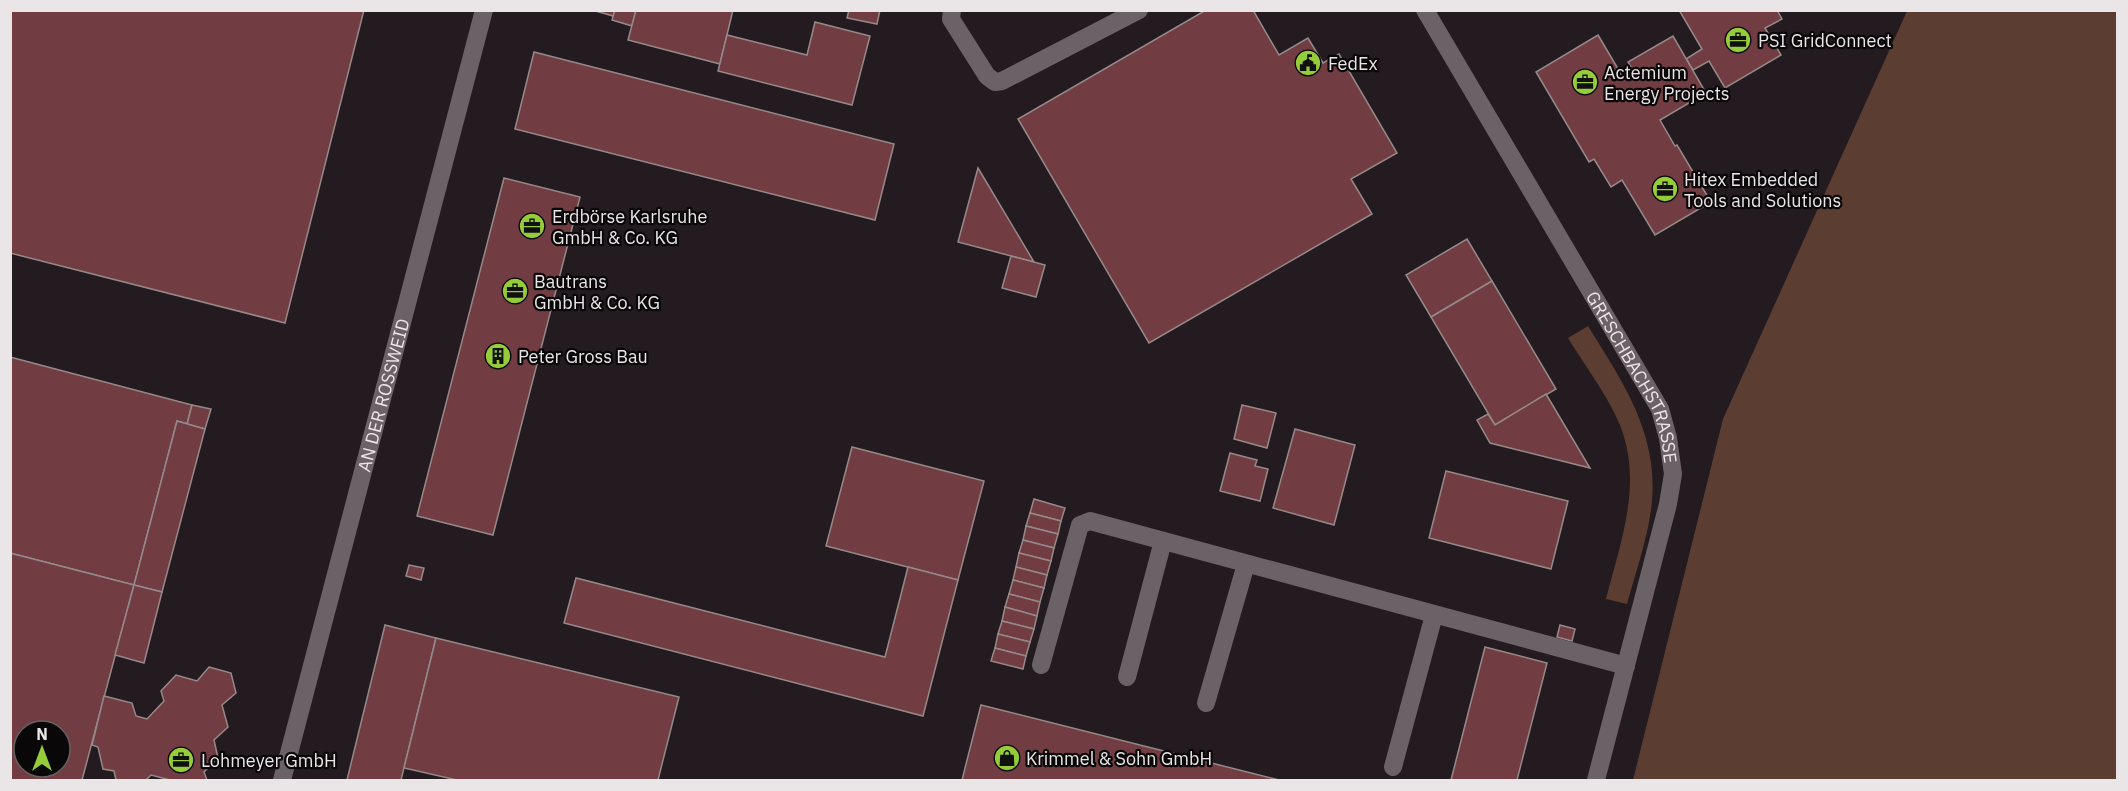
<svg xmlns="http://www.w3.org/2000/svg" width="2128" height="791" font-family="'IBM Plex Sans',sans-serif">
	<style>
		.green { fill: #5b3d31 }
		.building { fill: #723d42; stroke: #95898a; stroke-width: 1.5; fill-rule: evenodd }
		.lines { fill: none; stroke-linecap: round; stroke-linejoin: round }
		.minor { stroke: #6b6267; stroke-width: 18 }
		.labels { text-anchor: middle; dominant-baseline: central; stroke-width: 4.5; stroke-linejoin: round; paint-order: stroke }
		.poi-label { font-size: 18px; fill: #eae5e7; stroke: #0a0709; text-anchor: start }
		.street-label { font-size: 18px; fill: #eae5e7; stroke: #0a0709 }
	</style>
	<rect width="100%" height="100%" fill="#231b1f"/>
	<g class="green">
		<path d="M1907,11H2117V780H1633L1723,419Z"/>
		<path d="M1588,326C1622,381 1658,432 1652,501C1649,535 1636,571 1627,604L1606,599C1621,540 1643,484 1620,425C1607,394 1585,366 1568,338Z"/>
	</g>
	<g class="building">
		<path d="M10,10H364L285,323L10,253Z"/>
		<path d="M592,10H615L613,16Z"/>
		<path d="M615,10H636L632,26L612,20Z"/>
		<path d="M636,10H733L720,64L628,40Z"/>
		<path d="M849,10H880L877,24L847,18Z"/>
		<path d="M1206,10H1253L1279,55L1308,38L1323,63L1339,54L1397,153L1351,179L1372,214L1149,343L1018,119Z"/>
		<path d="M1679,10H1777L1782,19L1765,28L1781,55L1725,88L1709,61L1693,70L1686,59L1702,49Z"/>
		<path d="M815,22L870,36L852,105L718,71L727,35L807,55Z"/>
		<path d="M1598,35L1621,74L1631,67L1628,62L1673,36L1706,93L1660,120L1675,146L1677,145L1711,202L1655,235L1622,180L1611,187L1594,159L1589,162L1536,72Z"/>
		<path d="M534,52L894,144L875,220L515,129Z"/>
		<path d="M978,168L1034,262L958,242Z"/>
		<path d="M504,178L580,197L493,535L417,516Z"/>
		<path d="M1467,239L1492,281L1431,317L1406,275Z"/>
		<path d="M1011,256L1045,265L1036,297L1002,288Z"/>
		<path d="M1492,281L1556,389L1495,425L1431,317Z"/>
		<path d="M10,357L192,405L187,424L177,421L134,585L10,553Z"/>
		<path d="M1546,394L1590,468L1490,443L1477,420L1488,414L1495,425Z"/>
		<path d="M192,405L211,409L205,429L187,424Z"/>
		<path d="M1242,405L1276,413L1267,448L1234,439Z"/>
		<path d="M177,421L205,429L162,592L134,585Z"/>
		<path d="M1295,429L1355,445L1334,525L1273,508Z"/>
		<path d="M852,447L984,481L958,580L826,546Z"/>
		<path d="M1230,453L1257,460L1255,466L1268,469L1260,501L1220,491Z"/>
		<path d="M1446,471L1568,501L1551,569L1429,538Z"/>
		<path d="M1034,499L1065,508L1061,521L1030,513Z"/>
		<path d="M1030,513L1061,521L1058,534L1026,526Z"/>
		<path d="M1026,526L1058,534L1054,548L1023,540Z"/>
		<path d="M1023,540L1054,548L1051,561L1019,553Z"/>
		<path d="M10,553L134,585L82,780H10ZM24,731H60V767H24Z"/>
		<path d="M1019,553L1051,561L1047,575L1016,567Z"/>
		<path d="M409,565L424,568L421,580L406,576Z"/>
		<path d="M908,567L958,580L923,716L564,623L576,578L885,657Z"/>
		<path d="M1016,567L1047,575L1044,588L1013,580Z"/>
		<path d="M1013,580L1044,588L1040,602L1009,594Z"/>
		<path d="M134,585L162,592L144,663L115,655Z"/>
		<path d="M1009,594L1040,602L1037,616L1005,607Z"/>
		<path d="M1005,607L1037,616L1034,629L1002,621Z"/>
		<path d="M1002,621L1034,629L1030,642L998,634Z"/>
		<path d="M385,625L436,638L401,780H347Z"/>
		<path d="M1560,625L1575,629L1572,641L1557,637Z"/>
		<path d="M998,634L1030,642L1026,656L995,648Z"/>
		<path d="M436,638L679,697L658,780H457L404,768Z"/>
		<path d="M1485,647L1547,663L1517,780H1451Z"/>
		<path d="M995,648L1026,656L1023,669L991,661Z"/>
		<path d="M209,667L231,673L236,693L222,705L228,727L214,740L218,758L204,772L207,780H170L151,775L146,780H116L114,771L103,769L98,747L92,745L104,696L132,703L136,716L147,719L164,701L161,691L176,675L197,681Z"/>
		<path d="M981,705L1279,780H962Z"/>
	</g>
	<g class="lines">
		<g class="minor">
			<path d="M952,10L951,19L987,76L995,82L1002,81L1139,10"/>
			<path id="s1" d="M1425,10L1660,409L1668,438L1673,474L1668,504L1596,780"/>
			<path d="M1041,665L1080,525L1090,521L1626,666"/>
			<path d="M1127,677L1163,541"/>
			<path d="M1206,703L1246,564"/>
			<path d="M1393,767L1434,615"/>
			<path id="s2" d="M282,780L484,10"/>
		</g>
	</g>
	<defs>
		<g id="office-disc" transform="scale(1.35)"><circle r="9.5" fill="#96cc3a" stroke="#0a0709"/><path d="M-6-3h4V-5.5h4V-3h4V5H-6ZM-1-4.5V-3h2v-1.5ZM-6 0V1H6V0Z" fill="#111"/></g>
		<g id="civic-disc" transform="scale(1.35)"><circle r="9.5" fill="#96cc3a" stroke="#0a0709"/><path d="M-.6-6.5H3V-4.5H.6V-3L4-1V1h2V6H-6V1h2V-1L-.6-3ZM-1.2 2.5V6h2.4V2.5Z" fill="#111"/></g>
		<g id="building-disc" transform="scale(1.35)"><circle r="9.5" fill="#96cc3a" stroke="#0a0709"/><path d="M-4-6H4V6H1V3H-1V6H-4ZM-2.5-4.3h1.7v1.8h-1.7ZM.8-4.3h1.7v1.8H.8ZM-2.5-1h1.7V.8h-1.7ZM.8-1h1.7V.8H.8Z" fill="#111"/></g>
		<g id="shop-disc" transform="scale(1.35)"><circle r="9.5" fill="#96cc3a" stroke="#0a0709"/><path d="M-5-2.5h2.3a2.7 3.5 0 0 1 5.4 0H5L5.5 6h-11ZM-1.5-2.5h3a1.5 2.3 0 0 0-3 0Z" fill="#111"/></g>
	</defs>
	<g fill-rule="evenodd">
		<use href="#office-disc" x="1738" y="40"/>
		<use href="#civic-disc" x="1308" y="63"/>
		<use href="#office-disc" x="1585" y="82"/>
		<use href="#office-disc" x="1665" y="189"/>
		<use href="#office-disc" x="532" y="226"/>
		<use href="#office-disc" x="515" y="291"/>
		<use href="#building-disc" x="498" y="356"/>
		<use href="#shop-disc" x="1007" y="758"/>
		<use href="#office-disc" x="181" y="760"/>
	</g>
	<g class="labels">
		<g class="poi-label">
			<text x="1758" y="40">PSI GridConnect</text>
			<text x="1328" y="63">FedEx</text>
			<text x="1604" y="72">Actemium<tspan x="1604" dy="21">Energy Projects</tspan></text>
			<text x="1684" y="179">Hitex Embedded<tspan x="1684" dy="21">Tools and Solutions</tspan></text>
			<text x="552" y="216">Erdbörse Karlsruhe<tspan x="552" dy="21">GmbH &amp; Co. KG</tspan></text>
			<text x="534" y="281">Bautrans<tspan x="534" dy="21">GmbH &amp; Co. KG</tspan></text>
			<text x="518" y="356">Peter Gross Bau</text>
			<text x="1026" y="758">Krimmel &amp; Sohn GmbH</text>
			<text x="201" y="760">Lohmeyer GmbH</text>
		</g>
		<g class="street-label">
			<text stroke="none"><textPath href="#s1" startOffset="423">GRESCHBACHSTRASSE</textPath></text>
			<text stroke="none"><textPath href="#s2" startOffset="398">AN DER ROSSWEID</textPath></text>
		</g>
	</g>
	<rect width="2128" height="791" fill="none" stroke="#eae5e7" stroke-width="24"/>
	<g transform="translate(42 749)"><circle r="28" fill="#0a0709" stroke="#646062" stroke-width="1.5"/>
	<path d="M0-4.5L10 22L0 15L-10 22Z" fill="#96cc3a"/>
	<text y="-9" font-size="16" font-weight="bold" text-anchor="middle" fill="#eae5e7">N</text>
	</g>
</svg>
